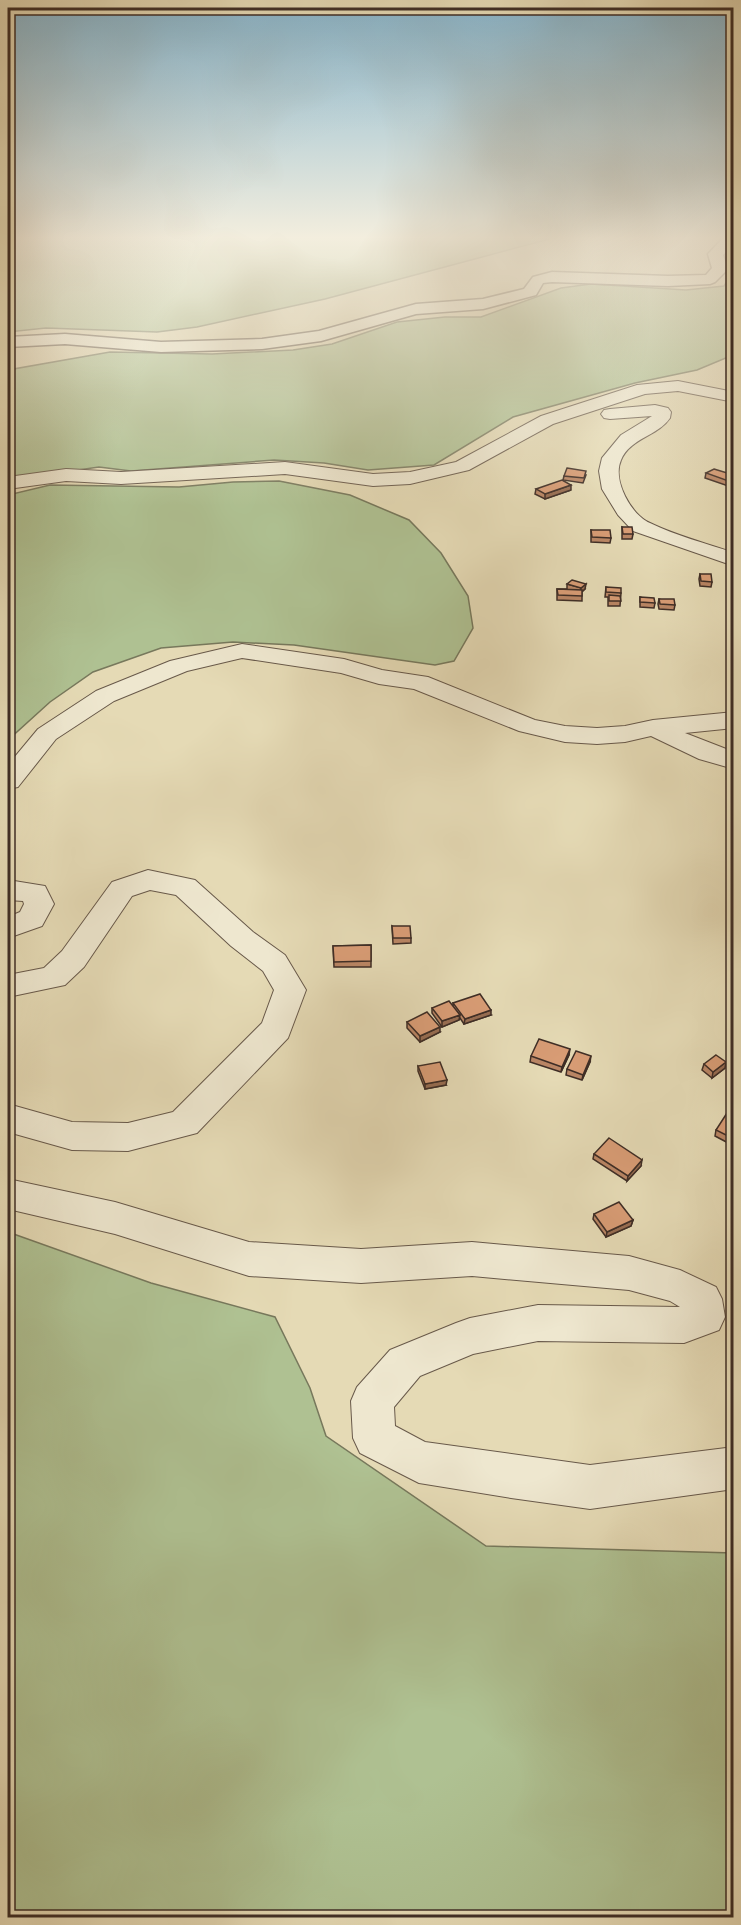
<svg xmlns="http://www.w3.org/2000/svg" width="741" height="1925" font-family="'Gentium Book Plus',serif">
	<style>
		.green { fill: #afc192; stroke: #77785c; stroke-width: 1.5 }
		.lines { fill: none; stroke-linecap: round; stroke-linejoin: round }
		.minor-casing { stroke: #68594a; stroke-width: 2 }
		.tertiary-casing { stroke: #68594a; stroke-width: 3 }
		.minor { fill: #eee7cf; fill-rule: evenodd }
		.tertiary { fill: #eee7cf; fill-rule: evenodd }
		.wall { fill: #ba8665; stroke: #3f2e26; stroke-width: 1.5 }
		.shaded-wall { fill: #976d52; stroke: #3f2e26; stroke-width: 1.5 }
		.building { fill: #d89c75; stroke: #3f2e26; stroke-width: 1.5 }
	</style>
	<rect width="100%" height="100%" fill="#e5dab5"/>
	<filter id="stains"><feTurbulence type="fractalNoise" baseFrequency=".00333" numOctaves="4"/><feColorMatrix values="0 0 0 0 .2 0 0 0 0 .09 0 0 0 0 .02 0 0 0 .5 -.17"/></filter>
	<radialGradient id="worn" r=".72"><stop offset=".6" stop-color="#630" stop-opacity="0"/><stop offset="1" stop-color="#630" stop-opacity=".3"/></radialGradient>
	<g class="green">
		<path d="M8,237H557L325,299L197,327L157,332L46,328L8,332Z"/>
		<path d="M733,250V355L697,370L635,383L513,417L434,465L368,470L324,463L274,460L131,471L99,467L8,480V370L110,352L212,354L293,350L332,344L397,322L445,317H481L561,288L591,284L686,290L724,286L732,272L729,256Z"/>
		<path d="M279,481L350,495L409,520L441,553L468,596L473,628L454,661L435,665L294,645L233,642L161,648L93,672L50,702L8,740V495L50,485L179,487L233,482Z"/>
		<path d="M8,1232L151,1283L275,1317L310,1388L326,1436L486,1546L733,1553V1917H8Z"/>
	</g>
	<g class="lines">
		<g class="minor-casing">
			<g id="minor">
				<path d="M678,381L734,392V402L678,391L645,394L553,424L469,470L410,484L373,486L285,474L121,484L66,481L8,489V477L66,469L121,472L285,462L373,474L410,472L456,462L541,416L637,385Z"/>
				<path d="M655,405L668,408L671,412L670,418C658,436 630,438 621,460C612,480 631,515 650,523C676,536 706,543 734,553V566L633,531L618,515L602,489L599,471L602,458L621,435L652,416L610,419L604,418L601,414L604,410L610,409Z"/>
				<path d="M242,644L344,659L382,670L428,677L535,720L565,726L597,728L625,726L653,720L734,712V728L685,733L734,752V769L699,759L651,736L625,742L597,744L565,742L519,731L414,689L379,684L341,673L242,658L187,671L114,701L56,739L18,787L8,789V765L38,729L96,691L170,661Z"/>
				<path d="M148,870L195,880L253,932L285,955L306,990L288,1038L197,1133L128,1151L72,1150L8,1132V1104L72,1122L128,1123L173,1112L262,1023L274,990L263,971L231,946L176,895L150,890L132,896L84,967L65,985L8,997V975L44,968L62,951L112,882Z"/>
				<path d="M8,880L45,886L54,904L42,926L8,938V917L20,912L24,904L23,901L8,900Z"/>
				<path d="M8,1179L115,1202L249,1242L361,1249L472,1242L629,1256L680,1270L716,1287L722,1299L725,1317L719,1330L684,1343L538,1341L473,1354L420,1376L394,1407L395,1426L425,1442L590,1465L734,1447V1489L590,1509L511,1498L419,1483L360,1453L353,1438L351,1401L357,1387L390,1350L456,1323L470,1318L538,1305L680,1307L670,1301L629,1290L472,1276L361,1283L249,1276L115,1234L8,1209Z"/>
			</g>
		</g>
		<g class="tertiary-casing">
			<path id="tertiary" d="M724,237H734V244L723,255L728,269L715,282L710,284L668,286L552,282L543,283L536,295L483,309L416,314L321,341L262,349L161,352L65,344L8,347V337L65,334L161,342L262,339L319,331L416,304L483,299L524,289L533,277L552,272L668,276L706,275L712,268L708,254Z"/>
		</g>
		<use href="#minor" class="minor"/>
		<use href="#tertiary" class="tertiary"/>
	</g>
	<g class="wall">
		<path d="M706,473L734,475V488L705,478Z"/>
		<path d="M586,475L583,483L563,480L564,476Z"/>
		<path d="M536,489L571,490L545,499L535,494Z"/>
		<path d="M622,527L633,534L632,539H622Z"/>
		<path d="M591,530L611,538L610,543L591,542Z"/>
		<path d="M700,574L712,582L711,587L700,586L699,579Z"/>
		<path d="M567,584L585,589L582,592V601L557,600V589H567Z"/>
		<path d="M606,587L621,593L620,606H608V597H605Z"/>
		<path d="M640,597L655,603L654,608L640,607Z"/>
		<path d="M659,599L675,605L674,610L659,609L658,604Z"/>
		<path d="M392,926L411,938V943L393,944Z"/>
		<path d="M371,945V967H334L333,946Z"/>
		<path d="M453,1003L491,1015L464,1024L460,1018L459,1020L442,1027L432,1013V1008L453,1006Z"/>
		<path d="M407,1022L440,1032L420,1042L407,1028Z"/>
		<path d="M569,1055L561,1072L530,1062L531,1056Z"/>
		<path d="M590,1062L582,1080L566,1075L567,1069Z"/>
		<path d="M726,1062L725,1068L712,1078L702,1070L704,1064Z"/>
		<path d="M418,1066L446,1085L425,1089L418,1071Z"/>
		<path d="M734,1116V1143L732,1145L715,1136L716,1130Z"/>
		<path d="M594,1154L641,1166L627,1181L593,1159Z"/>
		<path d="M594,1214L633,1220L631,1226L606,1237L593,1219Z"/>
	</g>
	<g class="shaded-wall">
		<path d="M571,485V490L545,499V494Z"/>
		<path d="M586,584L585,589L580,593L581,588Z"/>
		<path d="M491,1010V1015L464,1024L465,1019Z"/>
		<path d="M460,1015L459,1020L442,1027V1021Z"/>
		<path d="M440,1027V1032L420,1042V1036Z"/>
		<path d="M570,1049L569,1055L561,1072L562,1067Z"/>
		<path d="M591,1056L590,1062L582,1080L583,1075Z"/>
		<path d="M726,1062L725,1068L712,1078L713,1072Z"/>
		<path d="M447,1080L446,1085L425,1089V1084Z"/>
		<path d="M642,1160L641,1166L627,1181L628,1176Z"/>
		<path d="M633,1220L631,1226L606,1237L607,1232Z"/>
	</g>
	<g class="building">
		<path d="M567,468L586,471L584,478L564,476Z"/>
		<path d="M714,469L734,475V483L706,473Z"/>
		<path d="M562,480L571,485L545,494L536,489Z"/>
		<path d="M622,527H632L633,534H623Z"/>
		<path d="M591,530H610L611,538L592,537Z"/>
		<path d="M700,574H711L712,582L701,581Z"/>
		<path d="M572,580L586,584L581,588L567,584Z"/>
		<path d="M606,587L621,588V593L606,592Z"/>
		<path d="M557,589L582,590V596L558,595Z"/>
		<path d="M609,595L620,596L621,601H609Z"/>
		<path d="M640,597L654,598L655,603L640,602Z"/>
		<path d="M659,599H674L675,605L660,604Z"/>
		<path d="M392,926H410L411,938H393Z"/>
		<path d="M371,945V961L334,962L333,946Z"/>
		<path d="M480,994L491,1010L465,1019L453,1003Z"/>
		<path d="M449,1001L460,1015L442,1021L432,1008Z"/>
		<path d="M427,1012L440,1027L420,1036L407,1022Z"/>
		<path d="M539,1039L570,1049L562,1067L531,1056Z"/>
		<path d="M576,1051L591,1056L583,1075L567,1069Z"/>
		<path d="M716,1055L726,1062L713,1072L704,1064Z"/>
		<path d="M440,1062L447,1080L425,1084L418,1066Z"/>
		<path d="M727,1113L734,1116V1139L716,1130Z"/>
		<path d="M609,1138L642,1160L628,1176L594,1154Z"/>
		<path d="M619,1202L633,1220L607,1232L594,1214Z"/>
	</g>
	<linearGradient id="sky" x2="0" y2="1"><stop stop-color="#87b7d0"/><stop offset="0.47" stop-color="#f3eede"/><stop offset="1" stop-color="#f3eede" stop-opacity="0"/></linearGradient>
	<rect width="741" height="506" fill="url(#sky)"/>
	<rect width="741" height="1925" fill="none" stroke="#e5dab5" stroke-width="30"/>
	<rect x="9" y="9" width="723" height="1907" fill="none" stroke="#3f2e26" stroke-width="3"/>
	<rect x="15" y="15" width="711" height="1895" fill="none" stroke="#3f2e26" stroke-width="1.5"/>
	<rect width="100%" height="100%" filter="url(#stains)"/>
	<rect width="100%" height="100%" fill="url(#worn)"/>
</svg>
